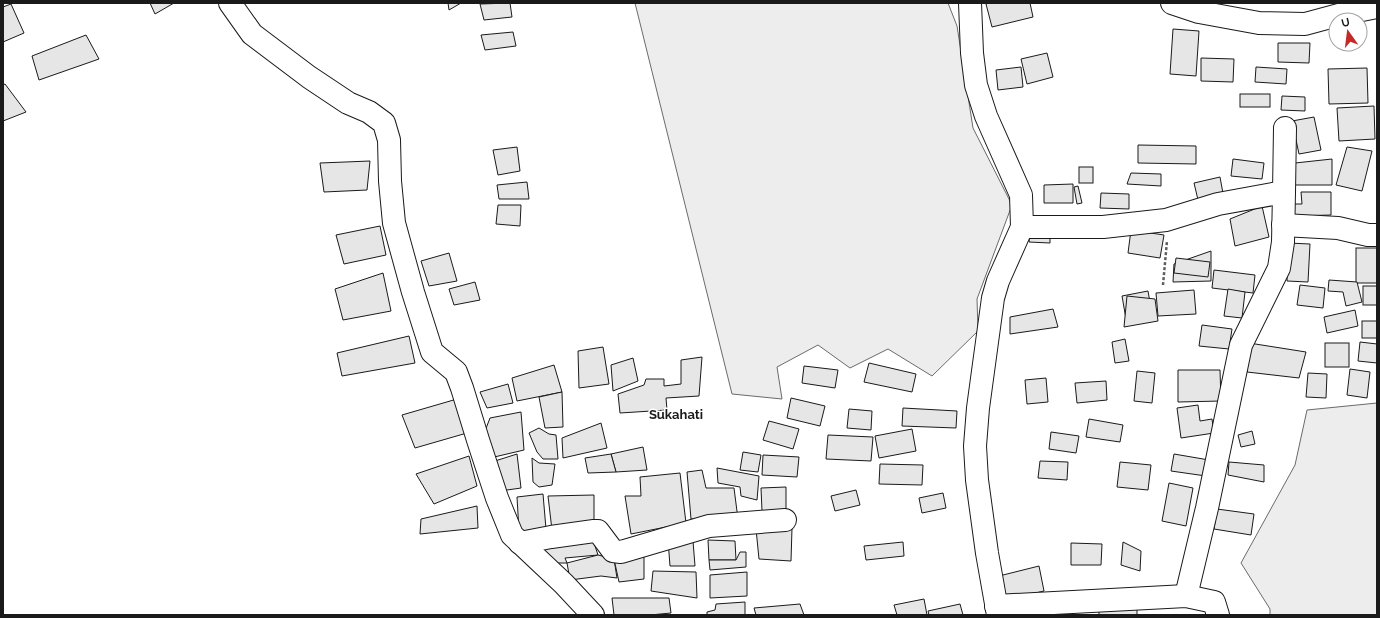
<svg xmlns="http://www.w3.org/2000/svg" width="1380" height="618" font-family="Raleway,sans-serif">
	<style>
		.built { fill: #ededed; stroke: #6a6a6a }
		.building { fill: #e6e6e6; stroke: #1a1a1a }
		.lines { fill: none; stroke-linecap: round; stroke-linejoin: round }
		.minor-casing { stroke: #1a1a1a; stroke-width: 24 }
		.path { stroke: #5f5f5f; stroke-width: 2.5; stroke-dasharray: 3 2; stroke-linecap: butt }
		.minor { stroke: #fff; stroke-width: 22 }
		.labels { text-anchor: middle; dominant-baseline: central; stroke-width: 3; stroke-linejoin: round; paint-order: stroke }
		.quarter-label { font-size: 13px; font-weight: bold; fill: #1a1a1a; stroke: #fff }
	</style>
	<rect width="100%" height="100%" fill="#fff"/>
	<g class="built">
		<path d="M635,3H948L957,26L973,128L1012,205L977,299L978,331L932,376L888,349L850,368L818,345L777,367L782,399L732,394Z"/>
		<path d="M1377,403V615H1270V609L1241,563L1295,465L1307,410Z"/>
	</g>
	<g class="building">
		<path d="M150,3H174L155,14Z"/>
		<path d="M448,3H461L449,10Z"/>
		<path d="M510,3L512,17L484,20L480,4Z"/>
		<path d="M989,3H1030L1033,17L992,27L986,4Z"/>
		<path d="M11,4L24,33L3,42V7Z"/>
		<path d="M1173,29L1199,31L1196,76L1170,74Z"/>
		<path d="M513,32L516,46L485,50L481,35Z"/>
		<path d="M86,35L99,59L39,80L32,56Z"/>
		<path d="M1278,43H1310L1309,63L1278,62Z"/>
		<path d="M1047,53L1053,77L1027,84L1021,59Z"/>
		<path d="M1201,58L1234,59L1233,82L1201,81Z"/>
		<path d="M1021,67L1023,87L998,90L996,70Z"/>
		<path d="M1256,67L1287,69L1286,84L1255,82Z"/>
		<path d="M1367,68L1368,103L1329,104L1328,69Z"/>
		<path d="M5,84L26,112L3,121V85Z"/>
		<rect x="1240" y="94" width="30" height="13"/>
		<path d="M1282,96L1305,97V111L1281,110Z"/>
		<path d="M1374,106L1375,139L1339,141L1337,108Z"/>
		<path d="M1314,117L1321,150L1299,154L1292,121Z"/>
		<path d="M1138,145L1196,146V164L1138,163Z"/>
		<path d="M517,147L520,171L498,175L493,150Z"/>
		<path d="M1347,147L1372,151L1362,191L1336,185Z"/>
		<path d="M1233,159L1264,163L1262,179L1231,176Z"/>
		<path d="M1332,159V185H1293L1295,163Z"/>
		<path d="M370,161L367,190L324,192L320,163Z"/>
		<rect x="1079" y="167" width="14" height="16"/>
		<path d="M1131,173L1161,174V186L1127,184Z"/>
		<path d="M1220,177L1224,199L1199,204L1194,183Z"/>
		<path d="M527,182L529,199H499L497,185Z"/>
		<path d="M1073,184V203H1044V185Z"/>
		<path d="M1078,186L1082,203L1077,204L1074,187Z"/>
		<path d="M1301,192H1331V215L1294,216V204H1302Z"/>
		<path d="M1101,193L1129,194V209L1100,208Z"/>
		<path d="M498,205H521L520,226L496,224Z"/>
		<path d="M1262,206L1269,237L1235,246L1230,219Z"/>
		<path d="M380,226L386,255L344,264L336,235Z"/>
		<path d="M1131,230L1164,235L1160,258L1128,253Z"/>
		<path d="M1030,233H1050V243L1029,242Z"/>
		<path d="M1288,243L1310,244L1308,282L1287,281Z"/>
		<rect x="1356" y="248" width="21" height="35"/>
		<path d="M1211,251V281L1173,282L1174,264Z"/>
		<path d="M449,253L457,281L429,286L421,261Z"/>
		<path d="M1176,258L1210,262L1208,277L1174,273Z"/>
		<path d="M1214,270L1255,275L1253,293L1212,288Z"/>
		<path d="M383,273L391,311L343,320L335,289Z"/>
		<path d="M1329,280L1357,282L1362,302L1346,306L1343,292L1328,291Z"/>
		<path d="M475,282L480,300L454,305L449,289Z"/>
		<path d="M1300,285L1325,288L1323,308L1297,305Z"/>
		<rect x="1363" y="286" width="14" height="19"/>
		<path d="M1228,289L1245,292L1242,318L1224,316Z"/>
		<path d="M1194,290L1196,314L1158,316L1156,293Z"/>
		<path d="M1148,291L1152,314L1126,319L1122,296Z"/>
		<path d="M1127,296L1155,299L1158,321L1124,327Z"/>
		<path d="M1053,309L1058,327L1010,334V317Z"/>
		<path d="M1355,310L1358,326L1327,333L1324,317Z"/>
		<rect x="1362" y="321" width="15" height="17"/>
		<path d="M1202,325L1232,329L1229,349L1199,346Z"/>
		<path d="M409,336L415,363L342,376L337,353Z"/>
		<path d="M1125,339L1129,361L1115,363L1112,342Z"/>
		<path d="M1360,342L1377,344V363L1358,361Z"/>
		<path d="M1249,343L1306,352L1299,378L1247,372Z"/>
		<rect x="1325" y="343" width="24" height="24"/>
		<path d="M603,347L609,384L579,388L578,351Z"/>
		<path d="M702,357L699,396L666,398L667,410L620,413L618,394L644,385L646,379H664V386L681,384V360Z"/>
		<path d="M633,358L638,381L613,391L611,365Z"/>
		<path d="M869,363L916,374L912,392L864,382Z"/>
		<path d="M554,365L562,392L517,401L512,378Z"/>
		<path d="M804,366L838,370L835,388L802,383Z"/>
		<path d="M1350,369L1370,372L1367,398L1347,395Z"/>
		<path d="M1178,370H1220L1221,401L1178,402Z"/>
		<path d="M1137,371L1155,373L1152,403L1134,401Z"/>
		<path d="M1308,373L1327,374L1326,398L1306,397Z"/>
		<path d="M1046,378L1048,402L1027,404L1025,380Z"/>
		<path d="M1106,381L1107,400L1077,403L1075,383Z"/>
		<path d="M508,384L513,403L487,408L480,392Z"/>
		<path d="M562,392L563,427L545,428L539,397Z"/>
		<path d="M791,398L825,406L820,426L787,418Z"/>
		<path d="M457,399L467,433L415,448L402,415Z"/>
		<path d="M1198,405L1200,421L1212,419L1214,433L1181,438L1177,408Z"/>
		<path d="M903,408L957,411L956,428L902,426Z"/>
		<path d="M849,409L872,411L871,430L847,428Z"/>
		<path d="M521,412L524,450L490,458L485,431L490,418Z"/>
		<path d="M1089,419L1123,425L1120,442L1086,437Z"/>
		<path d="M769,421L799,429L793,449L763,440Z"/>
		<path d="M601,423L607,448L563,458L562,438Z"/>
		<path d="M539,428L549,434L556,435L558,459H543L537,452L529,433Z"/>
		<path d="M912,429L916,451L879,458L875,436Z"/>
		<path d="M1252,431L1255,444L1241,447L1238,435Z"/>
		<path d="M1051,432L1079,436L1076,453L1049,449Z"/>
		<path d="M828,435L873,437L871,461L826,459Z"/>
		<path d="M643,447L647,470L616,472L611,454Z"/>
		<path d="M743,452L761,455L758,472L740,470Z"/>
		<path d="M517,454L521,488L500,491L495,461Z"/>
		<path d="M611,454L616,472L588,473L585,458Z"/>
		<path d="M1174,454L1209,460L1206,476L1171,471Z"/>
		<path d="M763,455L799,457L797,477L762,475Z"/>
		<path d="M469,456L477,486L434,504L416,474Z"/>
		<path d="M532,458L539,463L555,464L552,485L539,487L533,482Z"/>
		<path d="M1040,461L1068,462L1067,480L1038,478Z"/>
		<path d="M1120,462L1151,465L1148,490L1117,487Z"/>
		<path d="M1229,462L1264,465V482L1228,475Z"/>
		<path d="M880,464L923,465L922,485L879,484Z"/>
		<path d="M717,468L759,476L757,500L741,496L740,487L718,483Z"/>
		<path d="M702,470L706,488H734L738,519H691L687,472Z"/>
		<path d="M680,473L686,523L631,534L625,496H641L640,477Z"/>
		<path d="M1169,483L1193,488L1186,526L1162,521Z"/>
		<path d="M786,487V510L762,511L761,488Z"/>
		<path d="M856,490L860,505L835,511L831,496Z"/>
		<path d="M943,493L946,508L922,513L919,498Z"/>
		<path d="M543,494L546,529L519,531L517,497Z"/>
		<path d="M594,495V527L552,530L548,496Z"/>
		<path d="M477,506L478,528L420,534L421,519Z"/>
		<path d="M1217,509L1254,514L1251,535L1214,529Z"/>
		<path d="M792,528L791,561L759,559L756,529Z"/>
		<path d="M593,540L598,555L565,558L567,563H546L540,547Z"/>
		<path d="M668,540L693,541L695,566H670Z"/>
		<path d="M708,540L735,541L736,560H709Z"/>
		<path d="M903,542L904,556L866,560L864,546Z"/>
		<path d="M1123,542L1141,551L1140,571L1121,565Z"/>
		<path d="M1071,543L1102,544L1101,565H1071Z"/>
		<path d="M740,552H746V567L710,570L709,560H736Z"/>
		<path d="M598,555L614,559L617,578L601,576L570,580L567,563Z"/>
		<path d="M644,556V579L619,582L614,559Z"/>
		<path d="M1039,566L1044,591L1005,600L999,576Z"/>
		<path d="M653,571L696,572L697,598L651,591Z"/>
		<path d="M747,572V596L710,598V575Z"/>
		<path d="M612,598H669L671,613L650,615H614Z"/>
		<path d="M924,599L927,615H897L894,605Z"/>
		<path d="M745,602V615H707V612L715,610L716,604Z"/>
		<path d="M800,604L804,615H756L754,608Z"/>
		<path d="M960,604L963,615H929L928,611Z"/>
		<path d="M1137,607V615H1099V608Z"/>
	</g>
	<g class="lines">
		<g class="minor-casing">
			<g id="minor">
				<path d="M230,3L252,34L309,77L348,103L369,112L384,123L389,140L390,181L394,223L413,292L432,352L456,372L462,388L478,440L497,498L512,535L564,584L593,615"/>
				<path d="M970,3L972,53L976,85L986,116L1021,195L1022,227L998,281L993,298L978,408L975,446L977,480L987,553L998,615"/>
				<path d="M1172,3L1199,12L1259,23L1305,24L1342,14L1377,7"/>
				<path d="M1283,225L1338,228L1368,235H1377"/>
				<path d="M1022,227H1103L1166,220L1218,204L1284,192L1285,128"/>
				<path d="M520,543L551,537L594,531H598L613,551L621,552L709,526L785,520"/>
				<path d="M1186,596L1207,508L1241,345L1279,268L1283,242L1284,192"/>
				<path d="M996,606L1186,596L1214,602L1218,615"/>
			</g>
		</g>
		<path class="path" d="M1163,285L1167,241"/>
		<use href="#minor" class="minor"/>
	</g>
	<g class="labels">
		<g class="quarter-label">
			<text x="676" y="414">Sukahati</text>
		</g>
	</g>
	<rect width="1380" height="618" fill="none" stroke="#1a1a1a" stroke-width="8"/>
	<g transform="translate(1348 32) rotate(346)"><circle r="19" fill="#ffffff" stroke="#a3a3a3"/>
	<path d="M0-3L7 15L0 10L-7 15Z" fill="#c62828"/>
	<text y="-6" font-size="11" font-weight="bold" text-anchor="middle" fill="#1a1a1a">U</text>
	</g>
</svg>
